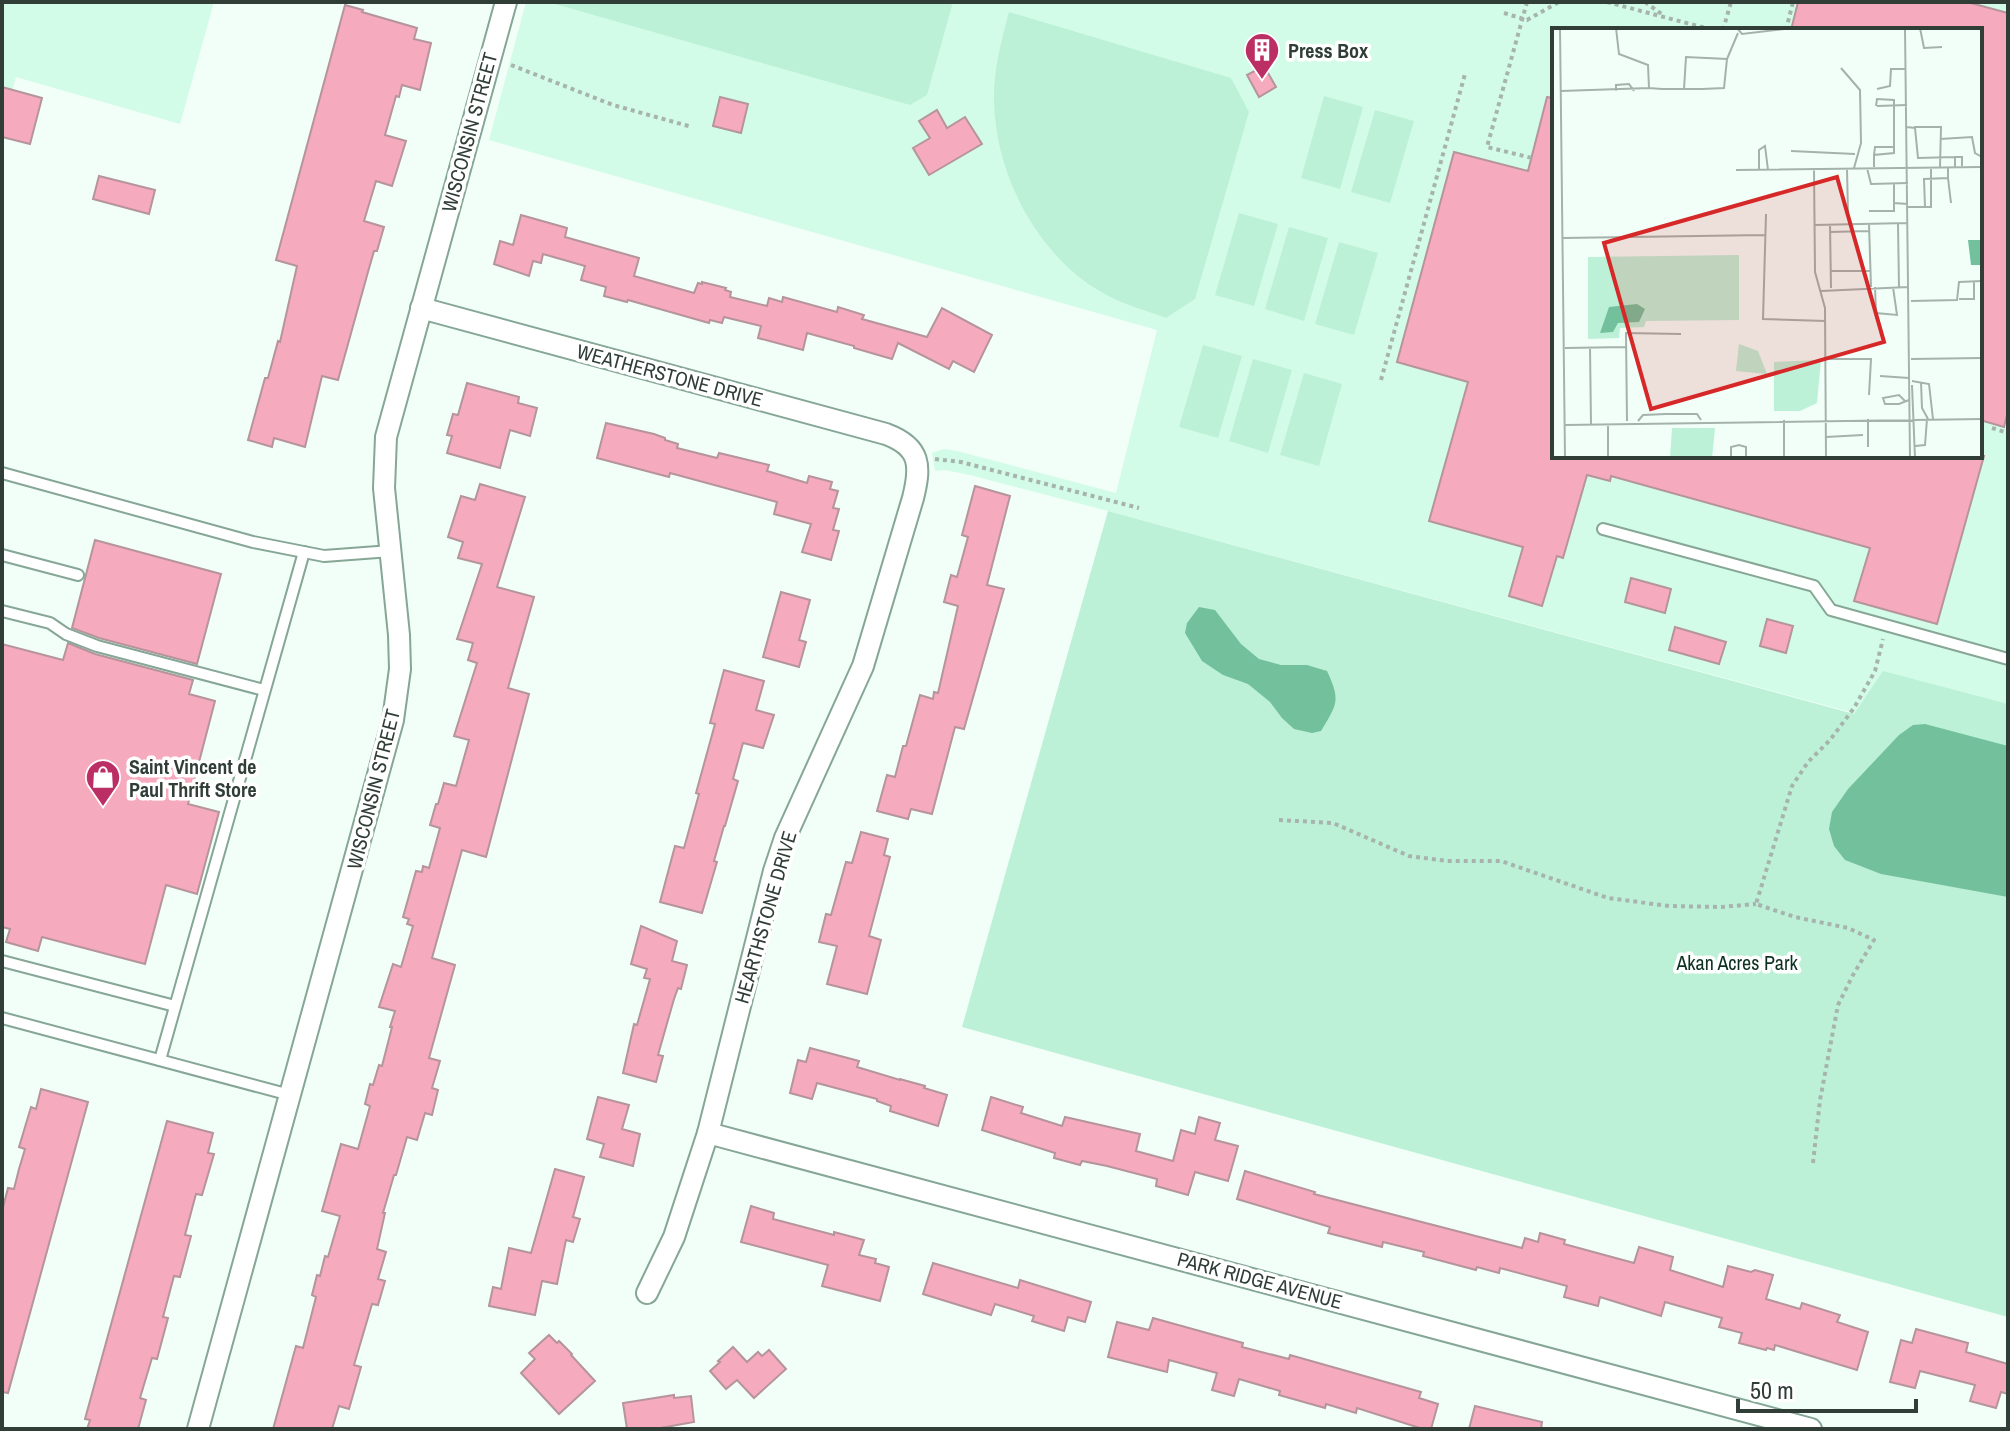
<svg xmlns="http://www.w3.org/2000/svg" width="2010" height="1431" font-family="'Archivo Narrow',sans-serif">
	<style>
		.built { fill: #d2fce7; fill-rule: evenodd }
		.green { fill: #bdf1d7 }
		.water { fill: #73c09c }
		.building { fill: #f6aabe; stroke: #b5949c; stroke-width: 2 }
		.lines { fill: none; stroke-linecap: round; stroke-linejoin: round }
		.lane-casing { stroke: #86a696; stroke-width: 14 }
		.street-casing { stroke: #86a696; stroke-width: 24 }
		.path { stroke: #a7b4ae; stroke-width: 4; stroke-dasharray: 4 4; stroke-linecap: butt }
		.lane { stroke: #fff; stroke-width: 10 }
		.street { stroke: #fff; stroke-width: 20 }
		.labels { text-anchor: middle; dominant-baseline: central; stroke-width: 7; stroke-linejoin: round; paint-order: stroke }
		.poi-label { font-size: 20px; font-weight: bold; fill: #313e38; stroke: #fff; text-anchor: start }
		.street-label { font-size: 20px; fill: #313e38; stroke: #fff }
		.park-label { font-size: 20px; fill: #0d3122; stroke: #fff }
		.inset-road { fill: none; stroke: #a4b2ab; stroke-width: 2 }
		.view { fill: #d62828; fill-opacity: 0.15; stroke: #d62828; stroke-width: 4 }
		.inset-edge { fill: none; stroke: #313e38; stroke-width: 4 }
	</style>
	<rect width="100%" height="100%" fill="#f1fff8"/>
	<g class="built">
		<path d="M2,2H214L180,124L16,77L6,110L2,109Z"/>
		<path d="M526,2H2008V966L1854,713L1108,511L970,475L945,470L935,471L932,453L944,449L957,451L1116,493L1157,330L489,140ZM1554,30H1980V456H1554Z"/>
	</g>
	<g class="green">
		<path d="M548,2H953L927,95L910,105Z"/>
		<path d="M1009,12L1231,78L1249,112L1195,299L1166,318C1145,310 1122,304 1103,293C1038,257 996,176 994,103C993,72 1001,42 1009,12Z"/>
		<path d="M1324,96L1363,107L1340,189L1301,178Z"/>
		<path d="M1375,110L1414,121L1390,203L1351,192Z"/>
		<path d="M1239,213L1278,224L1254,306L1215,295Z"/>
		<path d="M1289,227L1328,238L1304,321L1265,309Z"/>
		<path d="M1339,242L1378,253L1354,335L1315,324Z"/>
		<path d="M1203,345L1242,356L1218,438L1179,427Z"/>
		<path d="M1253,359L1292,370L1268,453L1229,441Z"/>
		<path d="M1304,373L1342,384L1319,466L1280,455Z"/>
		<path d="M1108,511L1854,714L1883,671L2008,704V1317L962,1027Z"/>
	</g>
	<g class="water">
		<path d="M1199,607L1215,610L1241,644L1259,659L1281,665H1307L1327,671C1341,701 1337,704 1321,731L1312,733L1294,729L1282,718L1270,702L1248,684L1223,675L1202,661L1185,633L1187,623Z"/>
		<path d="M1925,724L2008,746V897L1881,874L1845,860L1834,846L1829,829L1832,812L1848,789L1899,735L1913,725Z"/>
	</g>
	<g class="building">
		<path d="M1798,2H1967L2008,13V411L2004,427L1980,420V30H1791Z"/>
		<path d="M345,5L363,10L362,12L417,28L414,39L431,43L420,90L402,85L399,97L396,96L385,135L406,141L392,186L376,181L364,221L384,227L377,251H374L368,272L338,380L322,376L305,447L274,438L272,447L248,440L265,378H268L278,341L280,342L297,266L276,260Z"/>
		<path d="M1264,66L1276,87L1259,97L1247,75Z"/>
		<path d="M2,87L42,98L30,144L2,137Z"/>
		<path d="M720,97L748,104L741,133L713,126Z"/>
		<path d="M1547,97L1554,98V456H1984L1937,624L1854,601L1870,548L1611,476L1610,481L1587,475L1563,558L1557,556L1542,606L1509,596L1523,547L1429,521L1468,382L1397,362L1454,152L1528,171Z"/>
		<path d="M937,110L947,128L965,117L982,144L929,175L913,148L930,138L919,121Z"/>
		<path d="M99,176L155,190L149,214L93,199Z"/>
		<path d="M521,215L567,228L565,237L639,258L634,276L694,293L698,283L702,284V282L726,288L725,290L731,292L730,297L767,306L769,298L782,302L783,297L837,312L838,307L864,315L862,319L927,337L942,308L992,335L974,372L953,361L949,369L898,343L892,359L854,348V346L807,333L803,350L758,338L761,326L724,317L722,323L710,320L709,323L628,300L627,302L604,296L606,287L581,280L585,266L543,254L541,263L533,261L529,276L494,264L500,241L513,245Z"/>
		<path d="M467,383L519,397L518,403L537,408L530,436L510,430L500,468L447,453L452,436L447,435L453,414L458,415Z"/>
		<path d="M606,423L654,434L665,438V440L678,444L677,448L717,458L719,453L769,465L767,471L807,483L809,476L832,482L830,489L838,491L833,508L839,509L833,530L839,531L831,560L802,552L811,524L774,514L777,502L670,473L669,477L597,458Z"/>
		<path d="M480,484L525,497L497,587L534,597L508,688L529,694L486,857L462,850L432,958L455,965L429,1058L440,1061L432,1088L438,1090L432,1115L425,1113L417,1140L407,1137L396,1175H394L383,1213H385L377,1249L386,1252L378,1279L385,1281L378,1305L372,1304L354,1365L361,1367L349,1409L339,1406L332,1429H273L296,1346L303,1348L316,1297L312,1295L317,1275L320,1276L325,1256L328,1257L340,1216L322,1211L341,1144L358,1149L370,1106L365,1104L370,1084L373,1085L379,1065L382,1066L392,1027H390L395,1011L379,1007L393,964L401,967L413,926L407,924L409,919L403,917L416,871L422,872L423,866L429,868L440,828L430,825L436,804H438L444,783L456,786L469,740L454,736L477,663L468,660L473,643L457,639L482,564L458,558L463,542L448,537L461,496L475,500Z"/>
		<path d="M975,486L1010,496L987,585L1004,589L964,729L955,727L932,814L911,809L908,819L877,811L887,775L895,777L903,746H906L920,695L933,699L934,692L938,693L958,606L944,602L951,575L957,577L968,537L962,535Z"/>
		<path d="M95,540L221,574L197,664L99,638L72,628Z"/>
		<path d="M1631,578L1671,589L1665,613L1625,602Z"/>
		<path d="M781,592L810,600L799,640L806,642L799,667L763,657Z"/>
		<path d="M1767,619L1793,626L1786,653L1760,646Z"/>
		<path d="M1675,627L1726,642L1719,664L1669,650Z"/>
		<path d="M68,643L95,654L193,680L189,694L215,701L188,804L219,812L197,894L166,885L145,964L42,937L38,951L6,942L10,929L2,927V644L63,660Z"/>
		<path d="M724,670L764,681L756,710L774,715L763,748L743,743L733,779L738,781L725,826H724L714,861L717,862L702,913L660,902L675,846L684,848L699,794L696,793L715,724L710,723Z"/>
		<path d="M861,832L888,839L884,855L890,857L869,936L881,940L867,994L827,984L837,946L819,942L826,914L831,915L846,862L852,863Z"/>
		<path d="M641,926L677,941L672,961L687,965L681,989L678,988L674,999L658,1055L663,1056L656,1082L623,1073L634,1024L637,1025L650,979L644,978L647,969L631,964Z"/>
		<path d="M810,1048L859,1061L857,1067L900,1080V1079L925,1086L924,1088L947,1095L938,1126L890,1111L891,1106L877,1101V1099L817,1083L812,1099L790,1093L798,1060L806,1062Z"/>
		<path d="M41,1089L88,1102L8,1393L2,1392V1211L8,1188L14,1189L19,1169L25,1149L19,1147L31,1107L36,1109Z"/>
		<path d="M598,1097L629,1105L622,1129L640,1134L633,1166L600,1157L604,1144L587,1139Z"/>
		<path d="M991,1097L1023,1107L1021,1113L1062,1126L1065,1117L1140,1134L1136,1151L1173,1161L1181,1130L1195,1134L1199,1117L1220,1123L1215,1140L1238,1146L1228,1181L1195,1172L1188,1195L1156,1186L1157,1179L1107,1166L1082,1161L1080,1165L1054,1158L1055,1153L982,1130Z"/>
		<path d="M167,1121L213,1133L208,1153L214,1154L202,1195L196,1194L185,1235L191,1236L180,1277L174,1276L163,1317L168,1318L157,1359L152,1358L140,1398L146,1400L138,1429H87L90,1420L85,1419Z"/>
		<path d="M555,1169L584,1177L573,1217L580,1219L573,1242L566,1240L557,1284L542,1281L535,1315L489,1306L493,1287L501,1289L509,1248L531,1253Z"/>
		<path d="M1245,1171L1315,1192L1314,1194L1522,1248L1525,1238L1538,1242L1540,1233L1565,1240L1564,1244L1634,1263L1639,1247L1673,1257L1670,1270L1723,1287L1728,1266L1751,1272L1755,1270L1773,1275L1766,1299L1800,1309L1802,1303L1840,1315L1837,1322L1868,1332L1857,1370L1775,1345L1774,1350L1767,1348L1766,1350L1739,1343L1742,1333L1719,1327L1722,1318L1679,1306L1665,1302L1661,1316L1600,1297L1598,1306L1564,1297L1567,1286L1500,1268L1499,1273L1477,1267L1476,1270L1423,1256L1424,1252L1383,1242L1382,1247L1328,1233L1330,1227L1237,1199Z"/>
		<path d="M751,1206L774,1213L773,1219L834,1235V1232L864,1240L859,1255L876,1259L875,1263L889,1267L880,1301L822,1286L828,1265L741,1242Z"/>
		<path d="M933,1263L1018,1288L1020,1280L1091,1302L1085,1322L1068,1317L1064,1331L1032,1321L1034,1316L995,1304L991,1315L923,1294Z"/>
		<path d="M1153,1318L1243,1343L1242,1347L1289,1359L1290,1355L1421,1392L1419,1398L1438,1404L1431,1429H1423L1357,1408L1356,1413L1326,1404L1325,1408L1279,1395L1280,1391L1239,1379L1234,1396L1212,1390L1217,1373L1169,1360L1167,1372L1108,1357L1117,1322L1149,1330Z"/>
		<path d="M1916,1329L1968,1343L1966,1352L2008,1364V1394L2001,1392L1996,1408L1970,1401L1975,1385L1920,1371L1915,1388L1890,1382L1901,1340L1912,1343Z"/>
		<path d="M549,1335L557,1343L559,1341L572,1354L571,1355L595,1381L559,1414L521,1373L535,1359L529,1353Z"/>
		<path d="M733,1347L747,1362L758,1352L762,1356L769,1350L786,1369L754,1398L737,1380L726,1389L710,1371L720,1362L718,1361Z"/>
		<path d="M674,1395V1398L691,1396L694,1422L655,1429H627L623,1403Z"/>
		<path d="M1475,1406L1542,1422L1541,1429H1469Z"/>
	</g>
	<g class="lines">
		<g class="lane-casing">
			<g id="lane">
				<path d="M2,473L253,542L324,556L391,551"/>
				<path d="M1603,529L1814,586L1831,610L2008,659"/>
				<path d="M2,555L78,575"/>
				<path d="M2,611L50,623L66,634L97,646L264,690"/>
				<path d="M2,961L175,1006"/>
				<path d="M2,1018L290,1095"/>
				<path d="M160,1060L304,552"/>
			</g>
		</g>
		<g class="street-casing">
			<g id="street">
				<path d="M421,308L886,434C921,447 921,466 913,498L863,666L785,838L774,871L708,1133L674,1237L647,1293"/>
				<path d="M708,1133L1811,1429"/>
				<path d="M198,1429L393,720L400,669L399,635L384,488L386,437L506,2"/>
			</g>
		</g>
		<g class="path">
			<path d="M1527,2L1487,147L1532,158"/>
			<path d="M1607,2L1713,30"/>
			<path d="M1645,2L1663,15"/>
			<path d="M1504,13L1527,20L1559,2"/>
			<path d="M1723,30L1731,2"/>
			<path d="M1786,30L1793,2"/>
			<path d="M511,65L613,105L692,127"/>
			<path d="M1381,380L1465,74"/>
			<path d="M1992,428L2008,433"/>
			<path d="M935,459L961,462L1139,508"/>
			<path d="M1279,820L1333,823L1409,856L1447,861H1501L1608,898L1669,906L1721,907L1756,904"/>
			<path d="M1813,1163L1820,1100L1838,1005L1853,975L1874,940L1848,928L1795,917L1756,904L1792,786L1808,762L1830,740L1854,708L1875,671L1883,639"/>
		</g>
		<use href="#lane" class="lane"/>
		<use href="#street" class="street"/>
	</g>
	<defs>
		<g id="building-pin" transform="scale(1.8)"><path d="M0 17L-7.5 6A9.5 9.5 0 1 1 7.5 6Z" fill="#bb2f65" stroke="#fff"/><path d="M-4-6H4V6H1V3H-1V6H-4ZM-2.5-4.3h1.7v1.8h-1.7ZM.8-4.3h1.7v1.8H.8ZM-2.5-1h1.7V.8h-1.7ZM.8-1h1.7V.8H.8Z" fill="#fff"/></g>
		<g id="shop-pin" transform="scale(1.8)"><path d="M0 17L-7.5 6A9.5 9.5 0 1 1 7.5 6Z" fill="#bb2f65" stroke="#fff"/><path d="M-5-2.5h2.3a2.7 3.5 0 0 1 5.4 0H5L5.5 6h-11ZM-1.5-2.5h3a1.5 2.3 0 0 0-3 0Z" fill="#fff"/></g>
	</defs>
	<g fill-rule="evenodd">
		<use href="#building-pin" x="1262" y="50"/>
		<use href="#shop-pin" x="103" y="777"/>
	</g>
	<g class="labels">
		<g class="poi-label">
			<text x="1288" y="50">Press Box</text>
			<text x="129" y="766">Saint Vincent de<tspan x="129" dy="23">Paul Thrift Store</tspan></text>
		</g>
		<g class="street-label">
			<text transform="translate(469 132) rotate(-75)">WISCONSIN STREET</text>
			<text transform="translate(670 375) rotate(15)">WEATHERSTONE DRIVE</text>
			<text transform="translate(373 789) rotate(-76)">WISCONSIN STREET</text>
			<text transform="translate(765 917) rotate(-74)">HEARTHSTONE DRIVE</text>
			<text transform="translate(1260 1280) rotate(15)">PARK RIDGE AVENUE</text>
		</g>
		<g class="park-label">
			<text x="1737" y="962">Akan Acres Park</text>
		</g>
	</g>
	<g transform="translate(1552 28)">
		<rect width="430" height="430" fill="#f1fff8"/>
		<path d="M187,227V292L94,293L92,299L68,300L67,310L36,311V229ZM187,316L206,323L215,346L184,343ZM269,332L265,375L248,383H222V334ZM120,400H163L160,430H118Z" fill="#bdf1d7"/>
		<path d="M416,212H430V237H419ZM85,276L93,281L87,294L66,295L61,304L48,305L57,279Z" fill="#73c09c"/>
		<path class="inset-road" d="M8,0L13,430M185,0L190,6L241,0M353,0L358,430M368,0L372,20L390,19M175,31L186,5M289,40L308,62L309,115L302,140M97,60L110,61H150L172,60L175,31L134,29L132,61M325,61L338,58L339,41H354M9,63L97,60L96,37L67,26L64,0M64,63V57L77,56L82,63M325,78L355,77M355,99L363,100L366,130L403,129M362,99H389L388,139M388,111L420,109L423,125L430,129M239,123L303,126M322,127L323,119H342M322,139V127L342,125V72L325,71L324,78M403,139V129H410V138M315,140L319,156L356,155M262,141L263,244L273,280L274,430M295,141L296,186M184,142L430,139M207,142V122L213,118L216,142M396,150L399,175M342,155V175L356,176M356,179H379V140M373,179L372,151L396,150V139M317,183H342V175M214,186L211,291L273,293M317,196L319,259M346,196L347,259M262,197L356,195M278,197L279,260M278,204L317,203M11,210L213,207M279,243H318M323,259L324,285L345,287L341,259M269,263L356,259M407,271H422V253M359,273L405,272L407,254L430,253M38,319L39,397M13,320L74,319M273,331H319L317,367M359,331L430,330M328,348L357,350M360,353L377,356L381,391M369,354L370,380L376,391M360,357L363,430M354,374L347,367L331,370L333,376H347L357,372M316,391V419M232,392V430M75,393L74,305L129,306M86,393L91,387L114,386H145L149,392M56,396V430M13,397L430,391M274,409L311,407M363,418L373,417L375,391M179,430V419L187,417L194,419V430"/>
		<path class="view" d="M285,149L332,314L99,381L52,215Z"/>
		<rect width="430" height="430" class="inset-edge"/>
	</g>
	<rect width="2010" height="1431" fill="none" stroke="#313e38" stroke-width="8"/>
	<path d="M1738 1399v12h178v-12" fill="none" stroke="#313e38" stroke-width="4"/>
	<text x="1750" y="1399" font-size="24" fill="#313e38" stroke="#ffffff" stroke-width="6" paint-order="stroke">50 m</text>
</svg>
